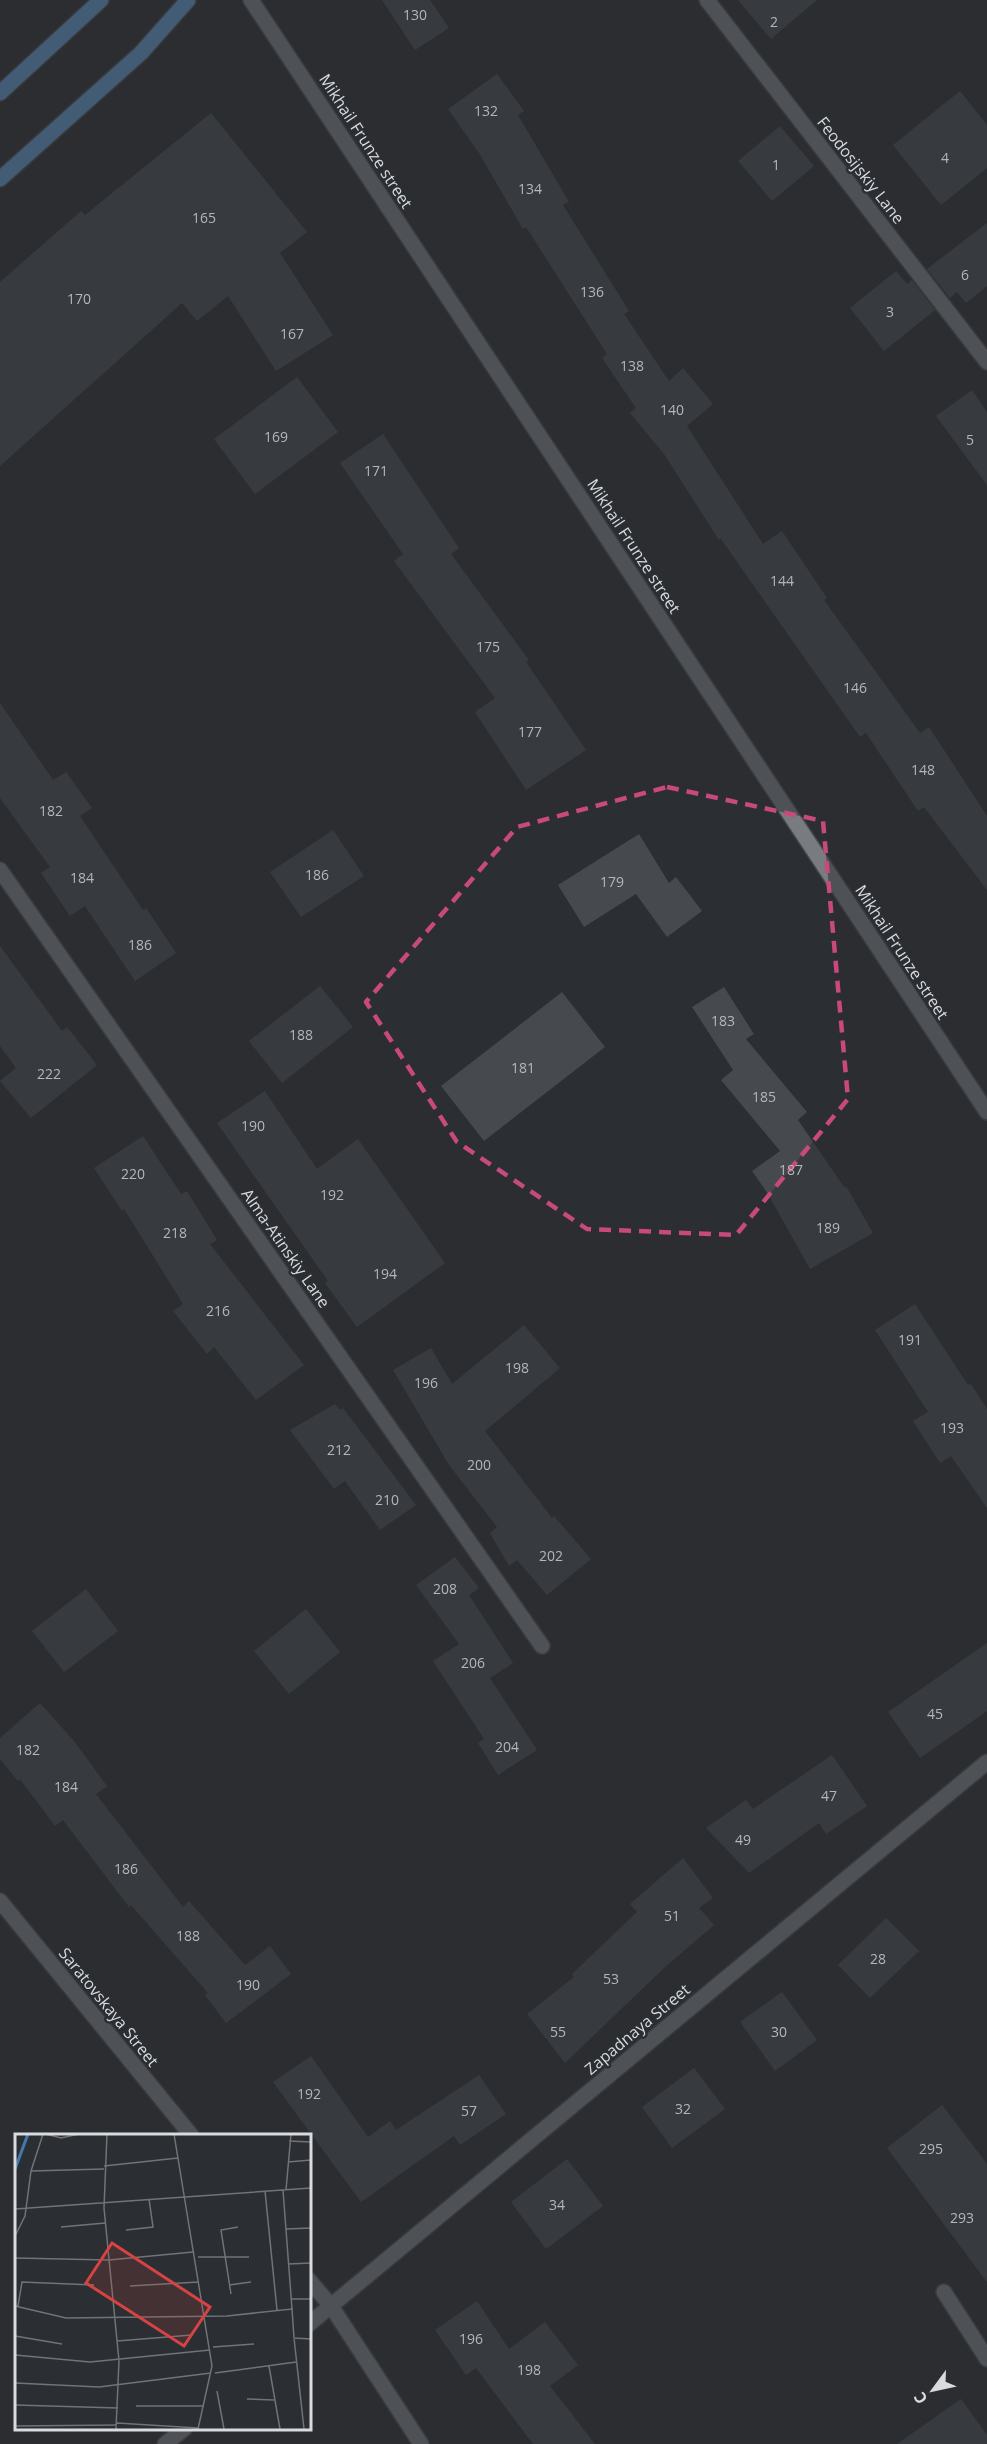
<svg xmlns="http://www.w3.org/2000/svg" width="987" height="2444" font-family="'Open Sans',sans-serif">
	<style>
		.building { fill: #464a4e }
		.lines { fill: none; stroke-linecap: round; stroke-linejoin: round }
		.street-casing { stroke: #474a4d; stroke-width: 18 }
		.secondary-casing { stroke: #474a4d; stroke-width: 18 }
		.primary-casing { stroke: #474a4d; stroke-width: 18 }
		.street { stroke: #787c80; stroke-width: 15 }
		.secondary { stroke: #787c80; stroke-width: 15 }
		.primary { stroke: #6196c9; stroke-width: 15 }
		.marked { fill: none; stroke: #c8497c; stroke-width: 4.5; stroke-dasharray: 12 8; stroke-linejoin: round }
		.labels { text-anchor: middle; dominant-baseline: central; stroke-width: 5; stroke-linejoin: round; paint-order: stroke }
		.number-label { font-size: 14px; fill: #b4b7ba }
		.street-label { font-size: 16px; fill: #d9dbde; stroke: #2b2e32 }
		.inset-river { fill: none; stroke: #4579ae; stroke-width: 3 }
		.inset-road { fill: none; stroke: #717377; stroke-width: 1.5 }
		.view { fill: #d64343; fill-opacity: 0.15; stroke: #d64343; stroke-width: 3 }
		.inset-edge { fill: none; stroke: #d9dbde; stroke-width: 3 }
	</style>
	<rect width="100%" height="100%" fill="#2b2e32"/>
	<g class="building">
		<path d="M382,0H430L449,28L415,50Z"/>
		<path d="M738,0H817L771,39Z"/>
		<path d="M497,74L524,111L518,115L569,202L563,205L629,311L624,314L669,381L683,368L713,404L687,426L763,544L782,531L827,598L824,600L920,733L929,727L987,816V890L924,807L918,811L866,733L860,737L721,539L719,540L664,454L630,413L636,408L602,358L607,354L526,227L523,229L479,153L448,109Z"/>
		<path d="M960,91L987,125V168L941,205L893,145Z"/>
		<path d="M211,113L307,232L280,253L333,335L276,371L228,296L197,321L182,303L0,466V282L81,211L85,215Z"/>
		<path d="M780,126L814,166L772,201L738,161Z"/>
		<path d="M987,223V286L966,303L957,292L950,298L927,269Z"/>
		<path d="M896,271L907,284L912,280L935,310L884,351L850,308Z"/>
		<path d="M297,377L338,432L255,494L214,439Z"/>
		<path d="M972,390L987,412V485L936,416Z"/>
		<path d="M383,434L459,548L451,554L529,660L526,662L586,750L526,790L475,712L495,698L394,561L403,554L340,463Z"/>
		<path d="M0,703L53,780L66,772L92,808L80,816L143,910L146,908L176,953L135,981L85,906L70,916L41,873L50,867L0,798Z"/>
		<path d="M333,830L364,876L301,917L270,872Z"/>
		<path d="M639,834L669,883L676,877L702,911L667,937L636,894L584,927L558,885Z"/>
		<path d="M0,946L62,1031L67,1027L97,1065L31,1118L0,1081L16,1068L0,1046Z"/>
		<path d="M320,986L353,1027L282,1083L249,1041Z"/>
		<path d="M724,987L754,1034L746,1039L807,1112L798,1120L844,1187L846,1186L873,1233L810,1269L768,1194L752,1171L780,1151L721,1080L733,1070L692,1007Z"/>
		<path d="M562,992L605,1047L484,1141L441,1086Z"/>
		<path d="M265,1091L317,1169L358,1139L445,1263L357,1327L325,1283L328,1281L217,1123Z"/>
		<path d="M143,1136L181,1194L187,1191L217,1240L210,1244L304,1365L256,1400L214,1347L207,1354L173,1311L183,1304L124,1209L122,1211L94,1168Z"/>
		<path d="M915,1304L968,1385L971,1384L987,1409V1508L951,1456L940,1463L913,1421L928,1412L875,1330Z"/>
		<path d="M524,1325L560,1368L485,1431L552,1518L554,1516L591,1559L547,1595L517,1560L509,1566L490,1533L497,1527L449,1465L393,1370L431,1348L452,1384Z"/>
		<path d="M335,1404L340,1410L343,1408L416,1505L380,1530L345,1481L334,1489L290,1430Z"/>
		<path d="M455,1557L479,1588L469,1595L513,1663L490,1678L537,1750L498,1775L478,1743L484,1739L433,1661L459,1644L416,1585Z"/>
		<path d="M86,1589L118,1631L64,1672L32,1631Z"/>
		<path d="M306,1609L340,1652L289,1694L254,1651Z"/>
		<path d="M987,1643V1711L920,1758L888,1712Z"/>
		<path d="M40,1703L74,1741L107,1786L96,1794L183,1907L189,1901L245,1965L270,1946L291,1974L226,2023L205,1995L208,1993L131,1905L129,1907L63,1820L55,1826L20,1779L18,1781L0,1759V1738Z"/>
		<path d="M832,1755L867,1806L826,1834L819,1823L749,1873L706,1828L746,1800L753,1809Z"/>
		<path d="M683,1858L713,1898L699,1908L714,1925L664,1968L565,2063L527,2014L574,1977L572,1974L637,1912L630,1904Z"/>
		<path d="M886,1918L919,1951L870,1998L838,1965Z"/>
		<path d="M782,1992L817,2040L775,2071L740,2022Z"/>
		<path d="M311,2056L368,2137L390,2121L396,2130L479,2075L506,2114L460,2145L454,2136L361,2202L273,2082Z"/>
		<path d="M694,2068L725,2109L672,2148L642,2107Z"/>
		<path d="M942,2105L987,2164V2282L887,2148Z"/>
		<path d="M567,2159L603,2206L546,2249L511,2202Z"/>
		<path d="M477,2301L509,2349L545,2322L578,2365L550,2386L595,2444H533L476,2368L466,2375L435,2330Z"/>
		<path d="M961,2399L987,2435V2444H897Z"/>
	</g>
	<g class="lines">
		<g class="street-casing">
			<g id="street">
				<path d="M707,0L987,362"/>
				<path d="M0,870L542,1646"/>
				<path d="M0,1901L191,2135"/>
				<path d="M309,2280L331,2306L421,2444"/>
				<path d="M944,2292L987,2359"/>
				<path d="M309,2324L987,1762"/>
				<path d="M165,2444L185,2428"/>
			</g>
		</g>
		<g class="secondary-casing">
			<path id="secondary" d="M251,0L987,1112"/>
		</g>
		<g class="primary-casing">
			<g id="primary">
				<path d="M0,93L101,0"/>
				<path d="M0,179L141,53L188,0"/>
			</g>
		</g>
		<use href="#street" class="street"/>
		<use href="#secondary" class="secondary"/>
		<use href="#primary" class="primary"/>
	</g>
	<path d="M0 0H987V2444H0ZM667,787L823,821L848,1099L736,1235L587,1229L457,1142L366,1002L517,827Z" fill="#2b2e32" fill-opacity=".55" fill-rule="evenodd"/>
	<path class="marked" d="M667,787L823,821L848,1099L736,1235L587,1229L457,1142L366,1002L517,827Z"/>
	<g class="labels">
		<g class="number-label">
			<text x="415" y="14">130</text>
			<text x="774" y="21">2</text>
			<text x="486" y="110">132</text>
			<text x="945" y="157">4</text>
			<text x="776" y="164">1</text>
			<text x="530" y="188">134</text>
			<text x="204" y="217">165</text>
			<text x="965" y="274">6</text>
			<text x="592" y="291">136</text>
			<text x="79" y="298">170</text>
			<text x="890" y="311">3</text>
			<text x="292" y="333">167</text>
			<text x="632" y="365">138</text>
			<text x="672" y="409">140</text>
			<text x="276" y="436">169</text>
			<text x="970" y="439">5</text>
			<text x="376" y="470">171</text>
			<text x="782" y="580">144</text>
			<text x="488" y="646">175</text>
			<text x="855" y="687">146</text>
			<text x="530" y="731">177</text>
			<text x="923" y="769">148</text>
			<text x="51" y="810">182</text>
			<text x="317" y="874">186</text>
			<text x="82" y="877">184</text>
			<text x="612" y="881">179</text>
			<text x="140" y="944">186</text>
			<text x="723" y="1020">183</text>
			<text x="301" y="1034">188</text>
			<text x="523" y="1067">181</text>
			<text x="49" y="1073">222</text>
			<text x="764" y="1096">185</text>
			<text x="253" y="1125">190</text>
			<text x="791" y="1169">187</text>
			<text x="133" y="1173">220</text>
			<text x="332" y="1194">192</text>
			<text x="828" y="1227">189</text>
			<text x="175" y="1232">218</text>
			<text x="385" y="1273">194</text>
			<text x="218" y="1310">216</text>
			<text x="910" y="1339">191</text>
			<text x="517" y="1367">198</text>
			<text x="426" y="1382">196</text>
			<text x="952" y="1427">193</text>
			<text x="339" y="1449">212</text>
			<text x="479" y="1464">200</text>
			<text x="387" y="1499">210</text>
			<text x="551" y="1555">202</text>
			<text x="445" y="1588">208</text>
			<text x="473" y="1662">206</text>
			<text x="935" y="1713">45</text>
			<text x="507" y="1746">204</text>
			<text x="28" y="1749">182</text>
			<text x="66" y="1786">184</text>
			<text x="829" y="1795">47</text>
			<text x="743" y="1839">49</text>
			<text x="126" y="1868">186</text>
			<text x="672" y="1915">51</text>
			<text x="188" y="1935">188</text>
			<text x="878" y="1958">28</text>
			<text x="611" y="1978">53</text>
			<text x="248" y="1984">190</text>
			<text x="558" y="2031">55</text>
			<text x="779" y="2031">30</text>
			<text x="309" y="2093">192</text>
			<text x="683" y="2108">32</text>
			<text x="469" y="2110">57</text>
			<text x="931" y="2148">295</text>
			<text x="557" y="2204">34</text>
			<text x="962" y="2217">293</text>
			<text x="471" y="2338">196</text>
			<text x="529" y="2369">198</text>
		</g>
		<g class="street-label">
			<text transform="translate(366 141) rotate(57)">Mikhail Frunze street</text>
			<text transform="translate(861 170) rotate(52)">Feodosijskiy Lane</text>
			<text transform="translate(634 546) rotate(57)">Mikhail Frunze street</text>
			<text transform="translate(902 952) rotate(57)">Mikhail Frunze street</text>
			<text transform="translate(286 1248) rotate(55)">Alma-Atinskiy Lane</text>
			<text transform="translate(109 2007) rotate(51)">Saratovskaya Street</text>
			<text transform="translate(637 2029) rotate(-40)">Zapadnaya Street</text>
		</g>
	</g>
	<g transform="translate(15 2134)">
		<rect width="296" height="296" fill="#2b2e32"/>
		<path class="inset-river" d="M0,35L13,0"/>
		<path class="inset-road" d="M31,0L46,4L64,0M92,0L89,74L104,227L101,295M159,0L197,232L183,295M274,7L296,8M273,28L296,26M89,32L163,24M16,37L89,35M268,56L277,175M271,56L276,0M250,57L262,176M0,75L296,54M46,93L90,89M271,95L296,94M111,96L138,93L134,65M0,102L10,82L16,37L28,0M183,123H234M0,124L94,126L178,118M273,130L296,129M214,151L236,148M115,152L183,148M216,160L206,96L223,93M276,165H296M0,172L51,184L212,182L277,175L279,204L296,205M3,172L7,148L79,151M0,202L47,210M279,204L289,295M102,207L177,201M198,213L239,210M0,221L75,228L195,216M254,232L265,295M200,239L281,228M0,249L84,253L196,239M202,257L209,295M232,265L259,266M0,271L103,274M121,272H189M102,289L183,294M0,292L102,291"/>
		<path class="view" d="M97,109L195,173L169,212L71,149Z"/>
		<rect width="296" height="296" class="inset-edge"/>
	</g>
	<g transform="translate(933 2390) rotate(237)" stroke="#2b2e32" stroke-width="4.5" paint-order="stroke">
	<path d="M0-4.5L10 22L0 15L-10 22Z" fill="#d9dbde"/>
	<text y="-9" font-size="16" font-weight="bold" text-anchor="middle" fill="#d9dbde">С</text>
	</g>
</svg>
